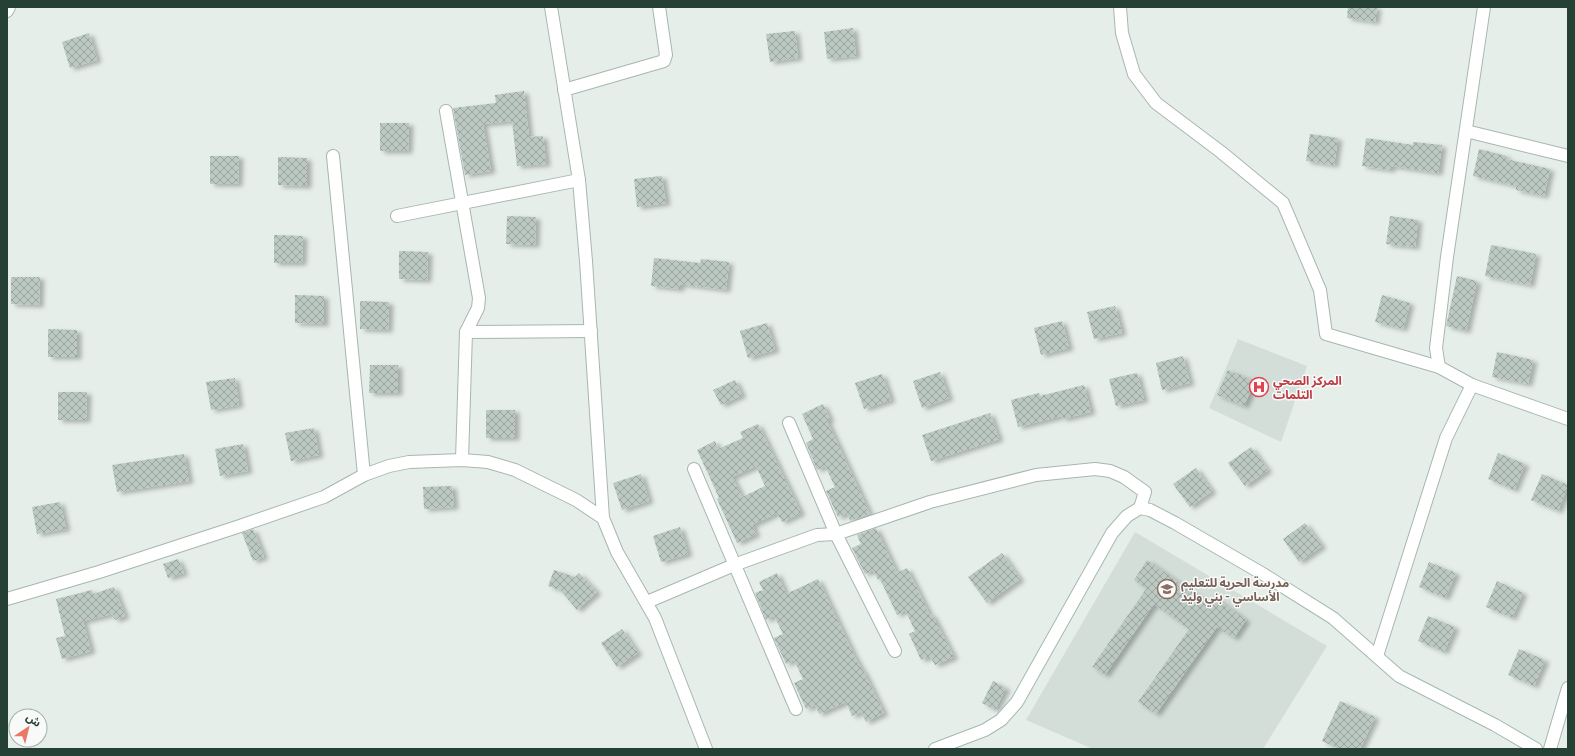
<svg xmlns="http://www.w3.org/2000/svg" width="1575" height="756" font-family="Manrope,'Noto Sans Arabic',sans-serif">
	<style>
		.built { fill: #d4ded8 }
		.building { fill: url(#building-cross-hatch); fill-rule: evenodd; filter: url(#shadow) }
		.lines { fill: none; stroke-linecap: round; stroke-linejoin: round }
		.street-casing { stroke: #a8b6b0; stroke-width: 14 }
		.secondary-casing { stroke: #a5b9b0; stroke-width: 14 }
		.street { stroke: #fff; stroke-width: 12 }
		.secondary { stroke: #fff; stroke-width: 12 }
		.labels { text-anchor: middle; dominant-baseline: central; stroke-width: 3; stroke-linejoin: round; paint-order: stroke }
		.health-label { font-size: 12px; font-weight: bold; fill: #be3a42; stroke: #f7faf8; text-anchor: start }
		.education-label { font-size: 12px; font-weight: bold; fill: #785e54; stroke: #f7faf8; text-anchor: start }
	</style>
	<defs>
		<pattern id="building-cross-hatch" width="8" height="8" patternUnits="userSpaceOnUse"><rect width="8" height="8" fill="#bbc9c2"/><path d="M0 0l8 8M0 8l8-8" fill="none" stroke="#98a59e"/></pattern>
		<filter id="shadow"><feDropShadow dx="4.5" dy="2.5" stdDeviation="2" flood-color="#0004"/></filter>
	</defs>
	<rect width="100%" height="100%" fill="#e6eeea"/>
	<g class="built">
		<path d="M1238,339L1307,366L1281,442L1209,408Z"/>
		<path d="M1135,532L1327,646L1263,749H1093L1026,720Z"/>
	</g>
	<g class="building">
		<path d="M1348,7H1377L1375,22L1347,18Z"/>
		<path d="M853,28L856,56L827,59L824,32Z"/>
		<path d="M795,31L798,58L770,62L766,34Z"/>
		<path d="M89,33L97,60L70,68L62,42Z"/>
		<path d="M524,91L529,137L543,136L546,164L517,166L512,121L483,124L491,171L465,175L453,108L496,103L495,95Z"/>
		<path d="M380,123H409L408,151H380Z"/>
		<path d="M1310,134L1338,138L1334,165L1306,161Z"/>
		<path d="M1366,138L1413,145V142L1442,145L1438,173L1391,166V170L1362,166Z"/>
		<path d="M1479,149L1507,156L1506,159L1550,169L1544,196L1516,190V186L1473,176Z"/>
		<path d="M210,156H239L238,184H210Z"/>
		<path d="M278,157L307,158V186L278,185Z"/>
		<path d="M662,176L666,203L637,207L634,179Z"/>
		<path d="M507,216L536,217L535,245L506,244Z"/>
		<path d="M1390,216L1418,220L1415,247L1386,244Z"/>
		<path d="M274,235L303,236L302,263H274Z"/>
		<path d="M1491,245L1536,254L1530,285L1485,276Z"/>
		<path d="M399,251L428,252L427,280L399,279Z"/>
		<path d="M654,258L700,263L701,259L729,262L726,290L680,284V289L651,286Z"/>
		<path d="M1457,276L1477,281L1466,331L1446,326Z"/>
		<path d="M11,277H40L39,305L11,304Z"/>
		<path d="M295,295L324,296V324L295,323Z"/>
		<path d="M1382,295L1410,303L1403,329L1375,322Z"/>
		<path d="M360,301L389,302L388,330L360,329Z"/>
		<path d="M1115,306L1122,333L1094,339L1087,312Z"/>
		<path d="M1062,321L1069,348L1041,355L1034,328Z"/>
		<path d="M767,323L775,350L748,358L740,331Z"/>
		<path d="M48,329L77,330V357H48Z"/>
		<path d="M1497,352L1533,360L1528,384L1492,377Z"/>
		<path d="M1183,356L1190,383L1162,390L1156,363Z"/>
		<path d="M370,365H398V393H369Z"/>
		<path d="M1228,370L1255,381L1244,406L1217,395Z"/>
		<path d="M940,372L949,398L922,408L913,381Z"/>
		<path d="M1137,373L1144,400L1116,406L1109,379Z"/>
		<path d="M882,374L891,400L864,409L855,383Z"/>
		<path d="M235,378L239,405L211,410L206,382Z"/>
		<path d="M735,380L742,395L721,405L713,390Z"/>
		<path d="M1084,385L1091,412L1063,419L1062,416L1018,427L1011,400L1039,393L1040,396Z"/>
		<path d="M58,392H87L86,420H58Z"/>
		<path d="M823,404L830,419L827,421L870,514L850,521L847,513L838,517L826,491L835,487L825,466L817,470L806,443L813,439L802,414Z"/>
		<rect x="486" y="410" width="29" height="28"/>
		<path d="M990,413L999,439L931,461L922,435Z"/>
		<path d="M758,424L801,513L782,522L777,513L752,525L756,534L737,543L717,499L719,498L711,480L697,450L715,441L718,449L743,438L740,432ZM756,466L765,486L742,497L732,477Z"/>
		<path d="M314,428L319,455L291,461L285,433Z"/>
		<path d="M243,444L248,471L220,476L215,449Z"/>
		<path d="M1251,447L1268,470L1245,486L1228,463Z"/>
		<path d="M1498,453L1525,464L1514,490L1488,479Z"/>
		<path d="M184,454L189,481L117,492L112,465Z"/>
		<path d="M1196,468L1212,491L1190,507L1173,484Z"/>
		<path d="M641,474L649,501L622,510L613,483Z"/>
		<path d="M1542,474L1568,485L1558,511L1531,500Z"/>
		<path d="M452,486L454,507L424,509L423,487Z"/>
		<path d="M60,502L66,529L37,534L32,507Z"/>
		<path d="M1305,523L1322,546L1299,562L1283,539Z"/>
		<path d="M680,527L688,554L661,562L653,536Z"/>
		<path d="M876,528L897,573L907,568L930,615L932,614L954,657L935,665L930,656L921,660L909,634L915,631L905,610L897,615L880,579L878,580L873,570L865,574L852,548L861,544L857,535Z"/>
		<path d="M253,529L264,557L253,561L242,533Z"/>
		<path d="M1002,553L1020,579L987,603L968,577Z"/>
		<path d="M178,559L184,573L168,578L163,564Z"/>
		<path d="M1147,560L1211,605L1216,598L1246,620L1234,638L1217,627L1156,714L1138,702L1189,629L1154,604L1105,675L1092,667L1146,589L1134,580Z"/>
		<path d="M1429,562L1456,573L1445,598L1419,587Z"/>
		<path d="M554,570L575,577L579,573L597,592L577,610L560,590L548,586Z"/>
		<path d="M777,573L786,594L818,579L854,655L862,670H863L884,713L866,722L861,712L852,716L846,702L819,714L815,705L806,709L794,683L803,679L794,660L786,664L774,638L783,634L774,616L766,620L755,593L763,590L759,582Z"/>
		<path d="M1497,581L1523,593L1512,618L1486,607Z"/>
		<path d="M114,587L125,616L115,620L112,614L83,621L91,651L62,659L56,638L65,636L56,599L92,590L93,594Z"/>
		<path d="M1428,616L1455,627L1444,652L1418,641Z"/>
		<path d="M622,629L638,653L617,667L601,643Z"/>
		<path d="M1519,649L1545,660L1534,686L1508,675Z"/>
		<path d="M993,681L1006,688L995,710L982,703Z"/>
		<path d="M1340,701L1375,717L1360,749H1339L1322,741Z"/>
	</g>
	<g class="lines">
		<g class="street-casing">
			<g id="street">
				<path d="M551,7L579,180L586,261L603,518"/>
				<path d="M1120,7L1122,33L1134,74L1156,103L1221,152L1283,203L1320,290L1326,334L1439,367"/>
				<path d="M1484,7L1447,257L1436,348L1439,367L1472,385L1568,419"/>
				<path d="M7,11L9,7"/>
				<path d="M564,90L664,61L666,55L659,7"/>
				<path d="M446,111L479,298L478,308L466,332L462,460"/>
				<path d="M1466,131L1568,156"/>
				<path d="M333,156L364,475"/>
				<path d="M397,216L579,180"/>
				<path d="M466,332L591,331"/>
				<path d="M789,423L836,534L895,651"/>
				<path d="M694,469L796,709"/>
				<path d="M7,599L99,572L237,527L324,497L364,475L389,466L409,462L462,460L488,462L515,470L576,500L603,518L617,552L655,618L706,749"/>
				<path d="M647,602L734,565L817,535L836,534L930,502L1036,475L1095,469L1110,471L1124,477L1145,492L1140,508"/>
				<path d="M1377,656L1446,438L1472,385"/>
				<path d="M1550,749L1568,688"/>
			</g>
		</g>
		<g class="secondary-casing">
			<path id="secondary" d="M935,749L985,730L1001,720L1017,702L1112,533L1127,516L1140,508L1150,510L1175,523L1263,574L1333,618L1399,676L1495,725L1536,749"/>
		</g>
		<use href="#street" class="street"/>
		<use href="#secondary" class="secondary"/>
	</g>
	<defs>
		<g id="hospital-ring" transform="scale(1)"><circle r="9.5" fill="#f7faf8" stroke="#e0444e" stroke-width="1.5"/><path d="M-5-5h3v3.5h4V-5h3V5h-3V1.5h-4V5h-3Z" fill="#e0444e"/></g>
		<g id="school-ring" transform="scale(1)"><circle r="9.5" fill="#f7faf8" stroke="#8d6e63" stroke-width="1.5"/><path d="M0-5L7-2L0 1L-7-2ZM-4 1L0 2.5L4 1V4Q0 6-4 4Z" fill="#8d6e63"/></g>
	</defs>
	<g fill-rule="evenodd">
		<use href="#hospital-ring" x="1259" y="387"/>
		<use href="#school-ring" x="1167" y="589"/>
	</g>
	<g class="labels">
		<g class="health-label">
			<text x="1273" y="380">المركز الصحي<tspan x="1273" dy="14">التلمات</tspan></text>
		</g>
		<g class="education-label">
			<text x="1181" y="582">مدرسة الحرية للتعليم<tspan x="1181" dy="14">الأساسي - بني وليد</tspan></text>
		</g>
	</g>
	<rect width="1575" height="756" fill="none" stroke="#254035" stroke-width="16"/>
	<g transform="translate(28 728) rotate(35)"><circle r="19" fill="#f7faf8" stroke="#a3b0aa"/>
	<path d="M0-3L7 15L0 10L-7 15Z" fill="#eb7767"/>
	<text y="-6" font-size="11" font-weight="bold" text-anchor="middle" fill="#254035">ش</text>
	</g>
</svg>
